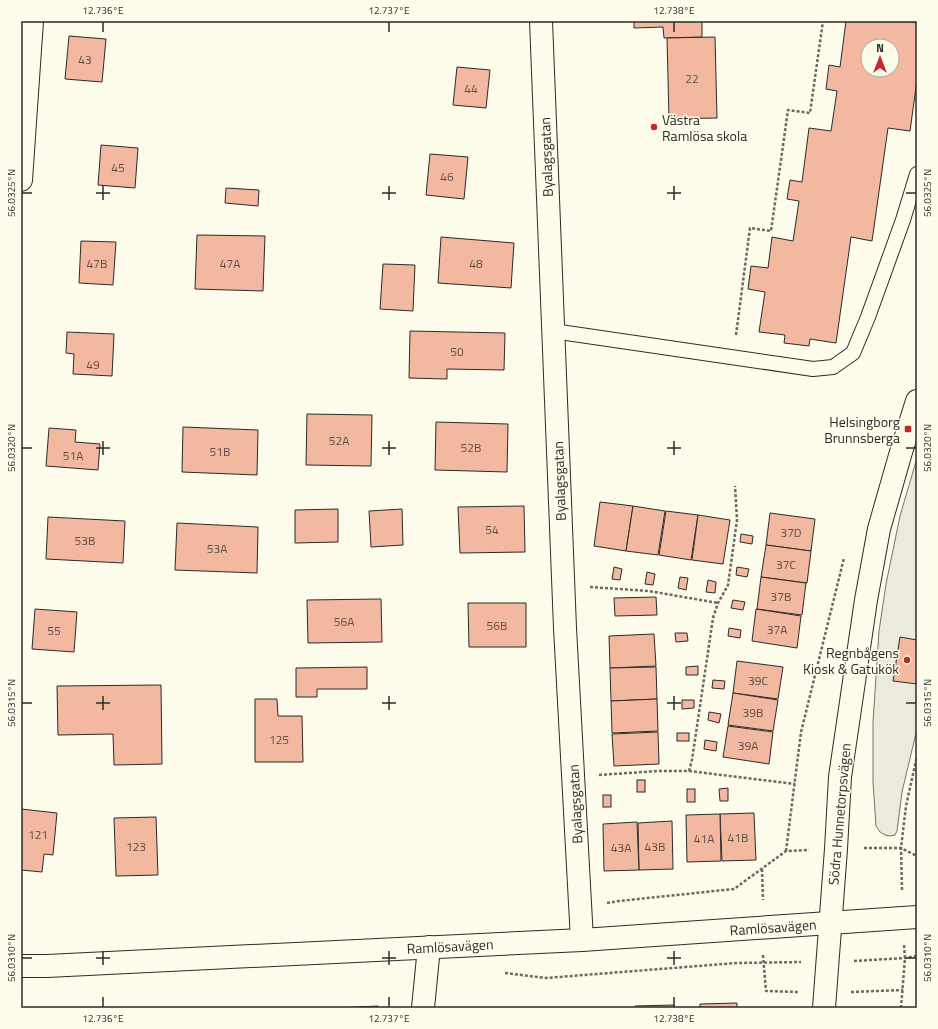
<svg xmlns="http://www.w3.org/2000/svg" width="938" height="1029" font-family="'Titillium Web',sans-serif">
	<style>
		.grass { fill: #ecebdb; stroke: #74746e }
		.building { fill: #f2b8a0; stroke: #2b2b2b; fill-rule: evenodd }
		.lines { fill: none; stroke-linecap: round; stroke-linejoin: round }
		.lane-casing { stroke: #2b2b2b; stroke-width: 16 }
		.street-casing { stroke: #2b2b2b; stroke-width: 24 }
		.secondary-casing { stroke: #2b2b2b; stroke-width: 24 }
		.path { stroke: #6a6964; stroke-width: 2.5; stroke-dasharray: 3 2; stroke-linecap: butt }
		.lane { stroke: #fdfbea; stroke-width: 14 }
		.street { stroke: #fdfbea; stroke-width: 22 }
		.secondary { stroke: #fdfbea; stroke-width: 22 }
		.ticks { fill: none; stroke: #2b2b2b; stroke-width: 1.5 }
		.poi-dot { fill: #c62828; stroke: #fdfbea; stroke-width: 1.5 }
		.labels { text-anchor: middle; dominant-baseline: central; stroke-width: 3; stroke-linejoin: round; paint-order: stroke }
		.number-label { font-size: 12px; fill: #5d4e48 }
		.poi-label { font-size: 14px; fill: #2b2b2b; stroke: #fdfbea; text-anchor: end }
		.street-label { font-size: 14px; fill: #2b2b2b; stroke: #fdfbea }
		.neatline { fill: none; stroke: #2b2b2b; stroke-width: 1.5 }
		.ticks-label { font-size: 10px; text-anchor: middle; fill: #2b2b2b }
	</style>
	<rect width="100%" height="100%" fill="#fdfbea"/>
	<path class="grass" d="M917,458V729L902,792L897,831L895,835L890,836L885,835L880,832L876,826L873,782V722L879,631L886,584L900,516Z"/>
	<g class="building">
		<path d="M634,21H702V37L664,38L663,27L634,28Z"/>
		<path d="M846,21L917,22V80L910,131L888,128L872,241L851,237L836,343L810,339L809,346L784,343L785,335L759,332L765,292L748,289L751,266L768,268L772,237L793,241L799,201L787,199L790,180L802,182L809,128L831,131L837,91L826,89L829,65L840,67ZM868,46H892V70H868Z"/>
		<path d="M69,36L106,39L102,82L65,79Z"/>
		<path d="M715,37L717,118L669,119L667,38Z"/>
		<path d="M457,67L490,70L486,108L453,105Z"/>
		<path d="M101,145L138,148L135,188L98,185Z"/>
		<path d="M430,154L468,157L464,199L426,195Z"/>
		<path d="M226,188L259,190L258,206L225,203Z"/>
		<path d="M197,235L265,236L263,291L195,289Z"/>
		<path d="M441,237L514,243L511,288L438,283Z"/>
		<path d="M81,241L116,242L113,285L79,283Z"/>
		<path d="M383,264L415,265L413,311L380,309Z"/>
		<path d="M410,331L505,333L504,370L447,369V379L409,378Z"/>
		<path d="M67,332L114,334L112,376L73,374L74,354L66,353Z"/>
		<path d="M307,414L372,415L371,466L306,465Z"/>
		<path d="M436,422L508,424L507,472L435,470Z"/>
		<path d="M183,427L258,430L257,475L182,472Z"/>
		<path d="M49,428L76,430L75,442L100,444L98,470L46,466Z"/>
		<path d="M600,502L633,506L626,551L594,546Z"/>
		<path d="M524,506L525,552L460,553L458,507Z"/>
		<path d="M633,506L665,511L658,555L626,551Z"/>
		<path d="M338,509V542L295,543V510Z"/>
		<path d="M402,509L403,545L371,547L369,511Z"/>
		<path d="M666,511L698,515L691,560L659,555Z"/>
		<path d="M770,513L815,519L811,551L766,545Z"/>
		<path d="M698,515L730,520L723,564L692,560Z"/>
		<path d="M48,517L125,521L123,563L46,559Z"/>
		<path d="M177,523L258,527L257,573L175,570Z"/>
		<path d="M741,534L753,536L752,544L740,542Z"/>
		<path d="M766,545L811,551L807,583L761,577Z"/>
		<path d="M614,567L622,569L620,580L612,579Z"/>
		<path d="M737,567L749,569L747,577L736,575Z"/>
		<path d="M647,572L655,574L653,585L645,584Z"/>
		<path d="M680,577L688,578L686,590L678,588Z"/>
		<path d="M761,577L806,583L802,615L757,609Z"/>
		<path d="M708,580L716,582L715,593L706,592Z"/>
		<path d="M656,597L657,615L615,616L614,598Z"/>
		<path d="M381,599L382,642L308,643L307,600Z"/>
		<path d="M733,600L745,602L743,610L731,608Z"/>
		<path d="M468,603H526V647H469Z"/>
		<path d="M35,609L77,612L74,652L32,649Z"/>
		<path d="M756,609L801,616L797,648L752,641Z"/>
		<path d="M729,628L741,630L740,638L728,636Z"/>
		<path d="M675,633H687L688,641L676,642Z"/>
		<path d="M654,634L656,666L610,668L609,636Z"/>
		<path d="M900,637L917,640V684L893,681Z"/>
		<path d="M737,661L783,667L778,699L733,693Z"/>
		<path d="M698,666V675H686V667Z"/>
		<path d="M367,667V689H317V697H296V668Z"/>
		<path d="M656,667L657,699L611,701L610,668Z"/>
		<path d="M713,680L725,681L724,689L712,688Z"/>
		<path d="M161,685L162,764L114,765L113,734L58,735L57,686Z"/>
		<path d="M733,693L778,700L773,731L728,725Z"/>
		<path d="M255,699H277L278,716H302L303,762H255Z"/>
		<path d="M657,699L658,731L612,733L611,701Z"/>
		<path d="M682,700H694V708L682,709Z"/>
		<path d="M709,712L721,714L719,723L708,720Z"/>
		<path d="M728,726L773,732L769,764L723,757Z"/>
		<path d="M658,732L659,764L614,766L612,734Z"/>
		<rect x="677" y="733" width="12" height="8"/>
		<path d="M705,740L717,742L716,751L704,749Z"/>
		<rect x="637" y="780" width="8" height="12"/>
		<path d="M728,788V801H720L719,789Z"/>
		<rect x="687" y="789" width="8" height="13"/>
		<rect x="603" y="795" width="8" height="12"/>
		<path d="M21,809L57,813L53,855L44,854L42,872L21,870Z"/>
		<path d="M754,813L756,860L722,861L720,814Z"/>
		<path d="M720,814L721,861L687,862L686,815Z"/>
		<path d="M156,817L158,875L116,876L114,818Z"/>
		<path d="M672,821L673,869L639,870L638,823Z"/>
		<path d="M637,822L639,870L604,871L603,824Z"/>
		<path d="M737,1003V1008H700V1004Z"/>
		<path d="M674,1005V1008H635V1006Z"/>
		<path d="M378,1006V1008H335Z"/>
	</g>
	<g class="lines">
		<g class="lane-casing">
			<path id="lane" d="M553,331L813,369L833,367L853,353L868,317L903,220L917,174"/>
		</g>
		<g class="street-casing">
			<g id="street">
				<path d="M541,21L565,628L582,940"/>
				<path d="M21,180L32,21"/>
				<path d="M423,1008L429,947"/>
			</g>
		</g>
		<g class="secondary-casing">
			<g id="secondary">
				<path d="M21,966H47L582,940L917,917"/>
				<path d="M824,1008L836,849L840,777L866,600L879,529L901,452L917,401"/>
			</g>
		</g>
		<g class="path">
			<path d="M736,335L750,228L771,231L788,110L810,113L823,21"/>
			<path d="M590,587L649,591L718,603"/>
			<path d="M689,771L795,784"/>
			<path d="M599,775L658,771H689L692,760L713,618L718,603L728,585L737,520L735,486"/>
			<path d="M864,848H901L917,856"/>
			<path d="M786,851L801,732L844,558"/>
			<path d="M762,869L763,900"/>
			<path d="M902,890L901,848L906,806L917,756"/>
			<path d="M607,903L619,901L734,889L786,851L809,850"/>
			<path d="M763,955L766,991L798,992"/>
			<path d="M854,961L905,958L917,956"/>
			<path d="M505,973L546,978L736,963L801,962"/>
			<path d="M851,992L903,990"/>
			<path d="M901,1008L905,958L904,945"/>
		</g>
		<use href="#lane" class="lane"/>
		<use href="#street" class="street"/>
		<use href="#secondary" class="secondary"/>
	</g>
	<path class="ticks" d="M103,22V32M389,22V32M674,22V32M103,186V200M389,186V200M674,186V200M22,193H32M96,193H110M382,193H396M667,193H681M906,193H916M103,441V455M389,441V455M674,441V455M22,448H32M96,448H110M382,448H396M667,448H681M906,448H916M103,696V710M389,696V710M674,696V710M22,703H32M96,703H110M382,703H396M667,703H681M906,703H916M103,951V965M389,951V965M674,951V965M22,958H32M96,958H110M382,958H396M667,958H681M906,958H916M103,997V1007M389,997V1007M674,997V1007"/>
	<g class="poi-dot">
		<circle cx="654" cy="127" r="4"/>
		<rect x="904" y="425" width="8" height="8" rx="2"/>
		<circle cx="907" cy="660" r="4"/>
	</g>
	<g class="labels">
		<g class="number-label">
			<text x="85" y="59">43</text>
			<text x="692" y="78">22</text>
			<text x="471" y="88">44</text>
			<text x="118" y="167">45</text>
			<text x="447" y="176">46</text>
			<text x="97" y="263">47B</text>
			<text x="230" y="263">47A</text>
			<text x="476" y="263">48</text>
			<text x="457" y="351">50</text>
			<text x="93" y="364">49</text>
			<text x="339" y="440">52A</text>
			<text x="471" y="447">52B</text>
			<text x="220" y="451">51B</text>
			<text x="73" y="455">51A</text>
			<text x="492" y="529">54</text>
			<text x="791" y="532">37D</text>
			<text x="85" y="540">53B</text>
			<text x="217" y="548">53A</text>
			<text x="786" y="564">37C</text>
			<text x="781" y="596">37B</text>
			<text x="344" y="621">56A</text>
			<text x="497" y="625">56B</text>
			<text x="777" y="629">37A</text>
			<text x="54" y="630">55</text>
			<text x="758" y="680">39C</text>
			<text x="753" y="712">39B</text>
			<text x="279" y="739">125</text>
			<text x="748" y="745">39A</text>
			<text x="38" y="834">121</text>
			<text x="738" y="837">41B</text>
			<text x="704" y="838">41A</text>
			<text x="136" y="846">123</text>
			<text x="655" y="846">43B</text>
			<text x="621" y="847">43A</text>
		</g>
		<g class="poi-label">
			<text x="662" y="119" text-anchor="start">Västra<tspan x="662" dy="16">Ramlösa skola</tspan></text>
			<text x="900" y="421">Helsingborg<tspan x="900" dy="16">Brunnsberga</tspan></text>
			<text x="899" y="652">Regnbågens<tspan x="899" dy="16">Kiosk &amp; Gatukök</tspan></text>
		</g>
		<g class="street-label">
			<text transform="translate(546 157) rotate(-92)">Byalagsgatan</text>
			<text transform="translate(559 481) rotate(-92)">Byalagsgatan</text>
			<text transform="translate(575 804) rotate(-93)">Byalagsgatan</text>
			<text transform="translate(839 814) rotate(-85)">Södra Hunnetorpsvägen</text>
			<text transform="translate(773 927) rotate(-4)">Ramlösavägen</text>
			<text transform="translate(450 946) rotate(-3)">Ramlösavägen</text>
		</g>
	</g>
	<rect width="938" height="1029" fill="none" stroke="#fdfbea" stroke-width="44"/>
	<g transform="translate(880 58)"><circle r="19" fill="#fdfbea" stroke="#a9a89e"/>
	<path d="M0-3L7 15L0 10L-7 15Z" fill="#c62828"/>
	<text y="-6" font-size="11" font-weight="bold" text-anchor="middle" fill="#2b2b2b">N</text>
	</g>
	<rect x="22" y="22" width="894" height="985" class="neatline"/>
	<g class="ticks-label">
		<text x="103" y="14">12.736°E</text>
		<text x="389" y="14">12.737°E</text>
		<text x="674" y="14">12.738°E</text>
		<text transform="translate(11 193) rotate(-90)" y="4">56.0325°N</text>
		<text transform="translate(927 193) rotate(-90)" y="4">56.0325°N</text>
		<text transform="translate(11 448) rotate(-90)" y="4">56.0320°N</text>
		<text transform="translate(927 448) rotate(-90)" y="4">56.0320°N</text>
		<text transform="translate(11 703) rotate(-90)" y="4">56.0315°N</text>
		<text transform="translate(927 703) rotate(-90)" y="4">56.0315°N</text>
		<text transform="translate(11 958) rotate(-90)" y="4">56.0310°N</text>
		<text transform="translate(927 958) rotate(-90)" y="4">56.0310°N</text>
		<text x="103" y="1022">12.736°E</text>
		<text x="389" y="1022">12.737°E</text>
		<text x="674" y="1022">12.738°E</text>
	</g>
</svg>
